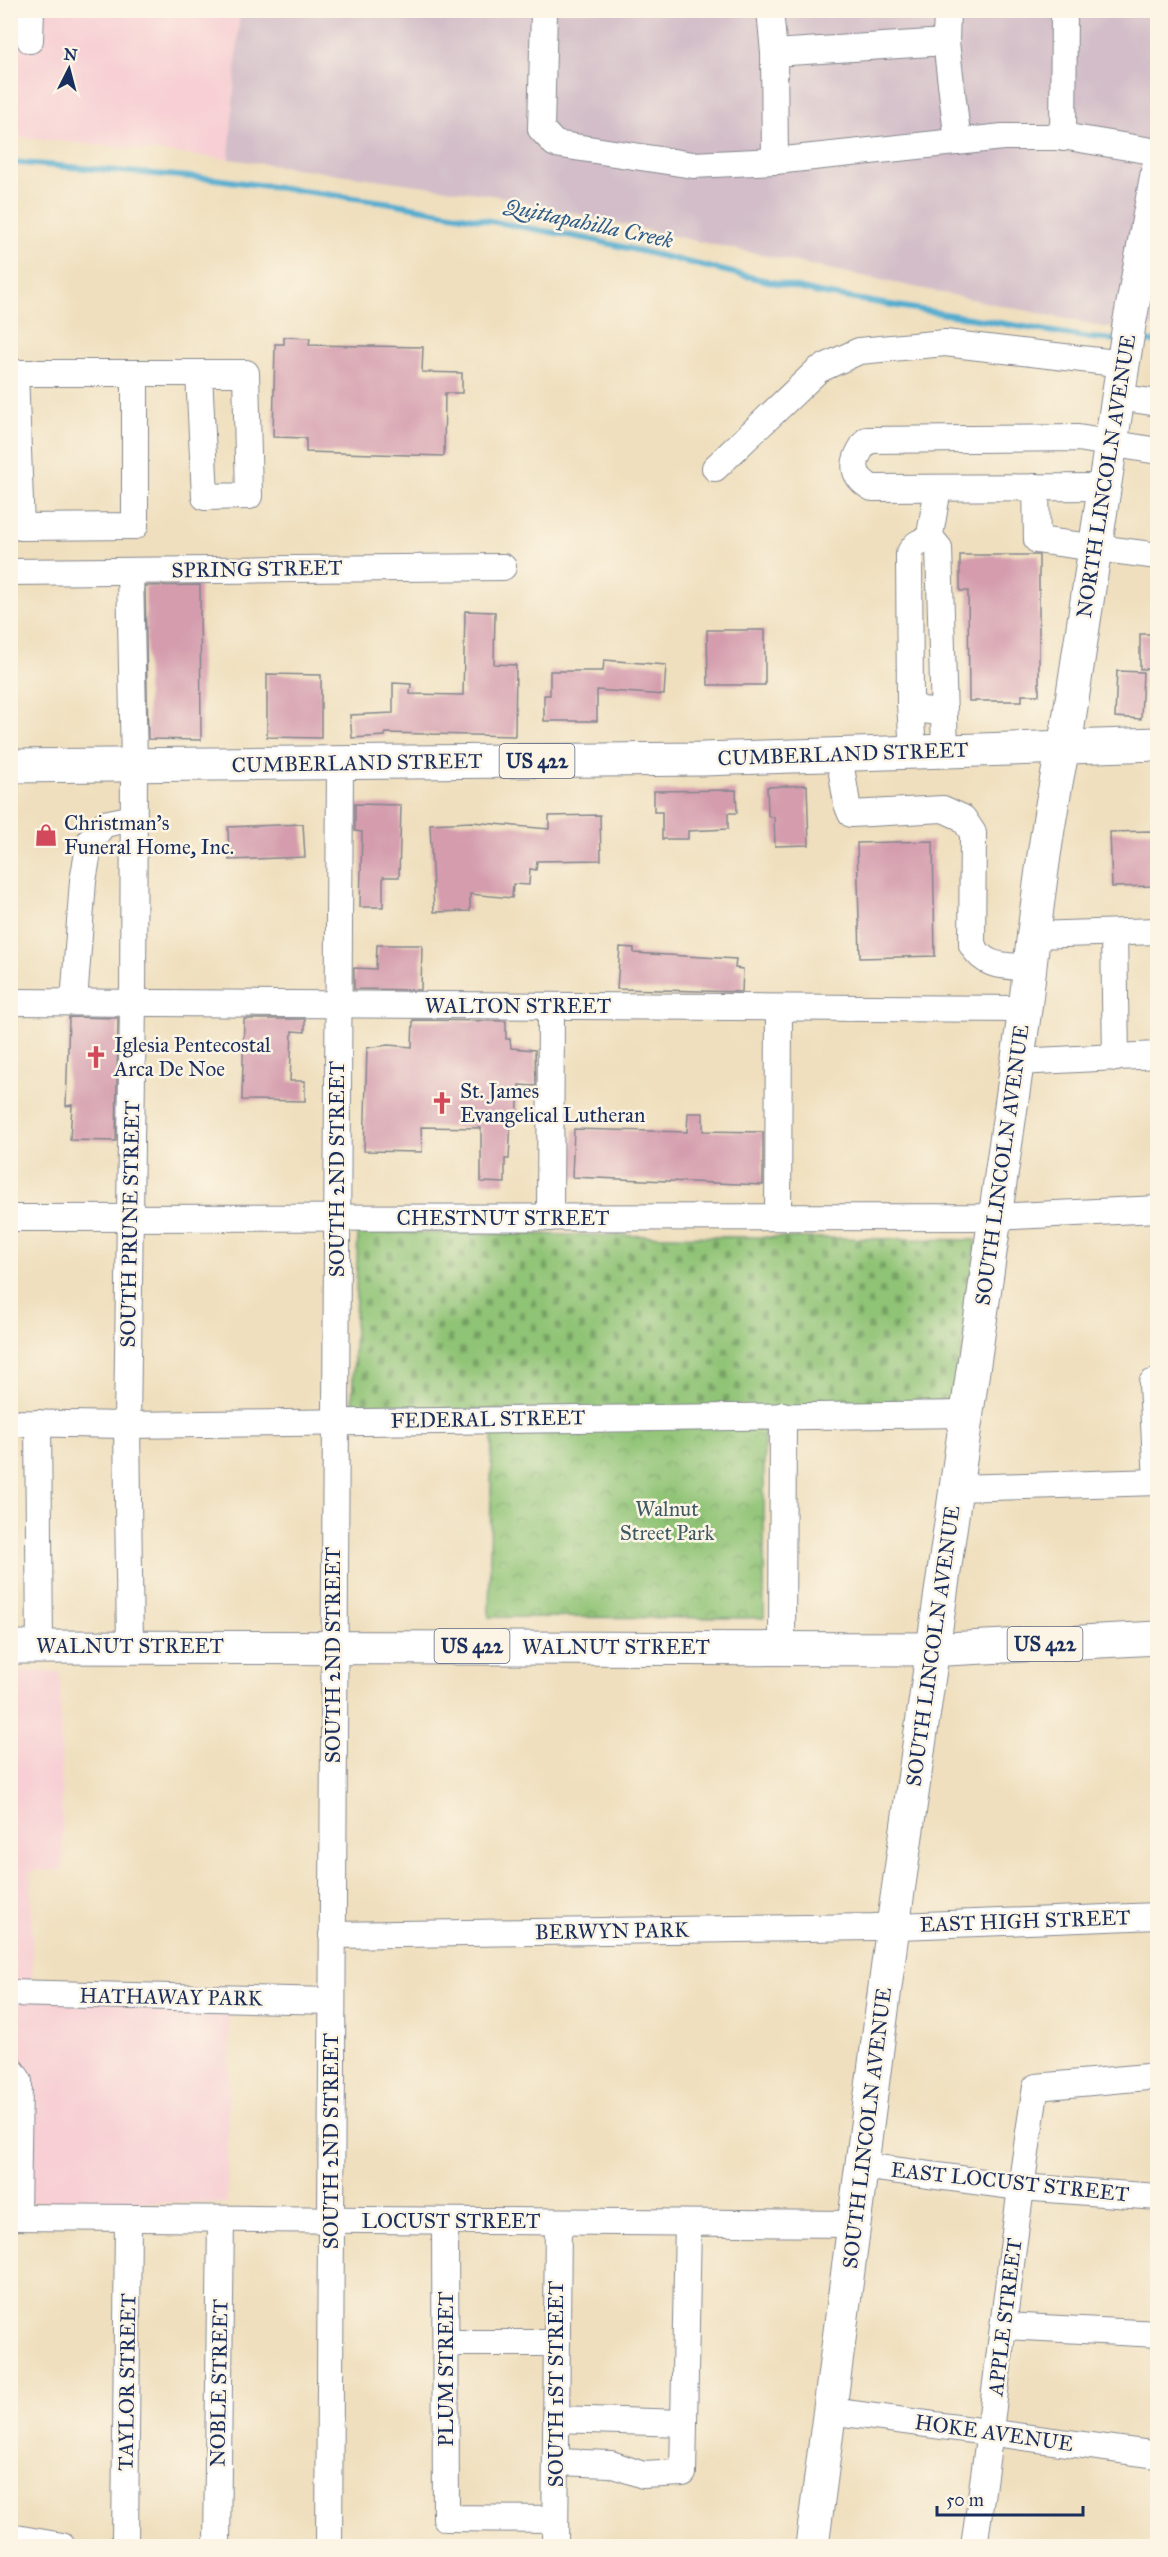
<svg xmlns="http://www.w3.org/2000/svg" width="1168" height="2557" font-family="'IM FELL Great Primer',serif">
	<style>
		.built { fill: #f7cfd4 }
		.industrial { fill: #d2bdc8 }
		.cemetery { fill: url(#cemetery-stones); stroke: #55796a; stroke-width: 1.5 }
		.park { fill: url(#park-crowns); stroke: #55796a; stroke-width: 1.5 }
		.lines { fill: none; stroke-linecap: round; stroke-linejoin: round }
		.stream { stroke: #52accf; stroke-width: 6 }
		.building { fill: #d49cad }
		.minor-casing { stroke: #85878e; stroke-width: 28 }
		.major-casing { stroke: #85878e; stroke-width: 35 }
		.highway-casing { stroke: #85878e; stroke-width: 35 }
		.minor { stroke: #fff; stroke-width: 26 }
		.major { stroke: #fff; stroke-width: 33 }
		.highway { stroke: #fff; stroke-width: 33 }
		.labels { text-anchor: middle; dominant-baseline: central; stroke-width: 5; stroke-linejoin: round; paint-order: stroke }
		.shield { fill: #fcf5e5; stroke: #5e6a86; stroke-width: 1.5 }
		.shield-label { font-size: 20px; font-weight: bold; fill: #1b2f5e }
		.street-label { font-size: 21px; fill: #1b2f5e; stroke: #fcf5e5 }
		.poi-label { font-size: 21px; fill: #1b2f5e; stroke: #fcf5e5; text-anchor: start }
		.park-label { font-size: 21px; fill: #3e5b65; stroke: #fcf5e5 }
		.water-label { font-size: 22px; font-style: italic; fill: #2e5b86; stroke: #fcf5e5 }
	</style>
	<defs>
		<pattern id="cemetery-stones" width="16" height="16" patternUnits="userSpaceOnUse" patternTransform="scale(1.5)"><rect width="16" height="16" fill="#8fc375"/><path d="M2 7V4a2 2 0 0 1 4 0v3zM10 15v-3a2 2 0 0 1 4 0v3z" fill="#749f63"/></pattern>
		<pattern id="park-crowns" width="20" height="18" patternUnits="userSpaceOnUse" patternTransform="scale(1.5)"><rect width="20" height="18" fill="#8fc375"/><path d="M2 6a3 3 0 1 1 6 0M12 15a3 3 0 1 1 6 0" fill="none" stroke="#749f63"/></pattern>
	</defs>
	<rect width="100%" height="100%" fill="#fcf5e5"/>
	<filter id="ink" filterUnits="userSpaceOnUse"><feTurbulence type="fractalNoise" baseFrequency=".0167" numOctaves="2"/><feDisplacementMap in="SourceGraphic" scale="12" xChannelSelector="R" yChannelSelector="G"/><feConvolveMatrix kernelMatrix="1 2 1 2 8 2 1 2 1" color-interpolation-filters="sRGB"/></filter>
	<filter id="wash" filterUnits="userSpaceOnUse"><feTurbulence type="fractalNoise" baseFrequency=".008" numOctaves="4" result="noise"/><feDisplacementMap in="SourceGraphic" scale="24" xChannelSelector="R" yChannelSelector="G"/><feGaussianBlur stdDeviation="1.35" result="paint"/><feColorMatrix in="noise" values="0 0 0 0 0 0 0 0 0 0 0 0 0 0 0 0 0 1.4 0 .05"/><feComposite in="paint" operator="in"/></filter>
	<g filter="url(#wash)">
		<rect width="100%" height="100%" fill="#efdfbe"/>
		<g class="built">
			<path d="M10,11H240L229,159L11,136Z"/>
			<path d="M11,1671L60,1672L63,1870L31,1871L33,1999L230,2006L227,2203L11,2202Z"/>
		</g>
		<path class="industrial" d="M240,11H1157V326L1109,328L692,240L498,196L229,159Z"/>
		<path class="cemetery" d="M358,1232L976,1240L955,1411L352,1410Z"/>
		<path class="park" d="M764,1423V1618L489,1617L492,1428Z"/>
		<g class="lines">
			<g class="stream">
				<path d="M10,162L215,179L391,203L589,239L819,293L1090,338L1118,340"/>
				<path d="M1137,341L1158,342"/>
			</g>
		</g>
		<g id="blocks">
			<g class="building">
				<path d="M284,337L310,338L309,345L423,347L422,372L462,373V393H445L444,456L306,452V438L273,437L275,344H284Z"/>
				<path d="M960,555H1039V695H1022V701H969L968,591H960Z"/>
				<path d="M200,585L201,740L148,739L145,586Z"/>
				<path d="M465,611L495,612L494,664L516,665L515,736L385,733V736L352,738L350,715L393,713V683L411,684L410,694L463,695Z"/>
				<path d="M707,630H765V685H708Z"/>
				<rect x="1140" y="634" width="18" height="35"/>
				<path d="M604,660L666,665L664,695L597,690V721H544V695H550V671H603Z"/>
				<path d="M1117,671L1143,672L1141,719L1115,717Z"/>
				<path d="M267,674L321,675V738L267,737Z"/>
				<path d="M807,785L809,845L775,846L774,817L768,816L767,787Z"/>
				<path d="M736,790L737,813H728V829L688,831V839H662V812H654V791Z"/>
				<path d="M355,804L401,805L399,877H383V907H360L362,832L355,831Z"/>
				<path d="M600,815L601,860L537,861L536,870L530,869L529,885L513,884L512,898L470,894V911L434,912L430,824L472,822L549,829V816Z"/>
				<path d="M303,824L305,857L229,860L228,827Z"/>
				<path d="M1152,831L1154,886L1112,887L1110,832Z"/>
				<path d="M933,841L935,956L860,958L857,843Z"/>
				<path d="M377,945H422L421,990L354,989V968L376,969Z"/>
				<path d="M620,947L634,948V953L736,959L735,968L743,969L742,992L617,989Z"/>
				<path d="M69,1017L118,1018L116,1141L70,1140L72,1105L66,1106Z"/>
				<path d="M244,1019H305V1032L292,1031L290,1081H305V1101L242,1100Z"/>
				<path d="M413,1020L506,1021V1039H510L511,1048L535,1050L536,1086L519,1085L517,1120H511L509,1159H505V1183L481,1182V1128L421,1127L422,1152L364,1151L367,1048L388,1045L412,1047Z"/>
				<path d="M688,1113H703V1131L763,1132V1185L572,1177L574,1129L687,1132Z"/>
			</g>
		</g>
	</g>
	<g filter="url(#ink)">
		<use href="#blocks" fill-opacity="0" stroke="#85878e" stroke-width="1.5"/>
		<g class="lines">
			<g class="minor-casing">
				<g id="minor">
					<path d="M544,10L541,129L555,144L693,165L775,161"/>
					<path d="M770,10L774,53"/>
					<path d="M30,40L31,10"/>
					<path d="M946,42L947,10"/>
					<path d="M1063,138L1064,10"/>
					<path d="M958,142L946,42L774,53L775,161L1003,137H1068L1158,152"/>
					<path d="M10,373H246L249,496L205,497L199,373"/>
					<path d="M15,373L21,527L135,526V373"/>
					<path d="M1118,397L1158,403"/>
					<path d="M715,468L818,370L859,351L945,343L1124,364"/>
					<path d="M1036,487L1037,540L1158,556"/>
					<path d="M1105,487L872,488C848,474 853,459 867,440L1078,438L1158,451"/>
					<path d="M929,541L938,488"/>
					<path d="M130,571L134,765L133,1002L127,1425L130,1647"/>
					<path d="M10,572L503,567"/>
					<path d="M910,703L913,752"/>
					<path d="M944,707C933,714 920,711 910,703L909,554C916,542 920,540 934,542L939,548L945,751"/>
					<path d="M839,755L847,804L851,814L943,809L963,818L973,833L972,945C986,969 1005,965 1030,968"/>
					<path d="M1114,933L1116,1058"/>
					<path d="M1033,935L1158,931"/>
					<path d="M10,1002L1025,1009"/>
					<path d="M74,1002L83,881L90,841L104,824L134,818"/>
					<path d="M1017,1062L1158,1055"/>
					<path d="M778,1217L779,1008"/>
					<path d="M10,1218L995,1217L1158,1209"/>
					<path d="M550,1218L551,1006"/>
					<path d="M10,1423L127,1425L966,1414"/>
					<path d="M38,1423L40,1646"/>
					<path d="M1157,1482L1152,1383L1158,1382"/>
					<path d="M956,1488L1158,1482"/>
					<path d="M782,1647L783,1415"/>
					<path d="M332,1935L873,1927L1158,1916"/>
					<path d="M10,1993L331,2001"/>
					<path d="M10,2068L19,2081L17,2217"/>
					<path d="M862,2166L1020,2187L1158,2197"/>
					<path d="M10,2217L855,2224"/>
					<path d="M445,2221L446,2518L555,2519"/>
					<path d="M1004,2326L1158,2334"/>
					<path d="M446,2343H557"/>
					<path d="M830,2411L1158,2455"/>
					<path d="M556,2419L684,2423L688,2223"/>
					<path d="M556,2462L611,2464L643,2475L683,2473L684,2423"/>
					<path d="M10,2537L62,2546"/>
					<path d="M125,2546L128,2218"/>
					<path d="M217,2546L221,2219"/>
					<path d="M329,2546L340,764"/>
					<path d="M555,2546L558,2222"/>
					<path d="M974,2546C997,2394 1011,2240 1036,2087L1158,2076"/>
				</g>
			</g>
			<g class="major-casing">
				<path id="major" d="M812,2546L893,1926L1025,1009C1036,914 1046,819 1068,726L1129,325L1158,169"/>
			</g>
			<g class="highway-casing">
				<g id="highway">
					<path d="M10,766L703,759L1158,744"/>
					<path d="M10,1647L946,1649L1158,1638"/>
				</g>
			</g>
			<use href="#minor" class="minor"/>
			<use href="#major" class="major"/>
			<use href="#highway" class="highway"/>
		</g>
	</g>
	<defs>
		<g id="shop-bare" transform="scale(1.8)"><path d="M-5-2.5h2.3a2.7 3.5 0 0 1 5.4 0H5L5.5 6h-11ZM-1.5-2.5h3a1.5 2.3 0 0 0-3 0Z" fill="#d1495b" stroke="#fcf5e5" stroke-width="2.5" paint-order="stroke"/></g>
		<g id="church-bare" transform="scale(1.8)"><path d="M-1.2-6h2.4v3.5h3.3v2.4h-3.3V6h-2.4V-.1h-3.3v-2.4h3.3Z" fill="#d1495b" stroke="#fcf5e5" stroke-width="2.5" paint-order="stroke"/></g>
	</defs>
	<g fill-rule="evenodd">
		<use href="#shop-bare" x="46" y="835"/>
		<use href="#church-bare" x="96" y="1057"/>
		<use href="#church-bare" x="442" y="1103"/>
	</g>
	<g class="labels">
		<g class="shield">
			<rect x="499.5" y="744" width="75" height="34" rx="4.5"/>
			<rect x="1007.5" y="1627" width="75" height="34" rx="4.5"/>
			<rect x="434.5" y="1629" width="75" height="34" rx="4.5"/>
		</g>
		<g class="shield-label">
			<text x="537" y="761">US 422</text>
			<text x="1045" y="1644">US 422</text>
			<text x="472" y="1646">US 422</text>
		</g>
		<g class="street-label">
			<text transform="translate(1106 476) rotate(-81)">NORTH LINCOLN AVENUE</text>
			<text transform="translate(257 569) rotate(-1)">SPRING STREET</text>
			<text transform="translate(843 754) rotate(-2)">CUMBERLAND STREET</text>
			<text transform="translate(357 763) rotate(-1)">CUMBERLAND STREET</text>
			<text x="518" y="1006">WALTON STREET</text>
			<text transform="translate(1002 1165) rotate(-82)">SOUTH LINCOLN AVENUE</text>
			<text transform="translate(337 1169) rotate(-90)">SOUTH 2ND STREET</text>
			<text x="503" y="1218">CHESTNUT STREET</text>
			<text transform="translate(130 1224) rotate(-89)">SOUTH PRUNE STREET</text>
			<text transform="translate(488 1419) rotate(-1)">FEDERAL STREET</text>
			<text x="130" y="1646">WALNUT STREET</text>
			<text transform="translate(933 1646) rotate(-82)">SOUTH LINCOLN AVENUE</text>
			<text x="616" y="1647">WALNUT STREET</text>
			<text transform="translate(333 1655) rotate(-90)">SOUTH 2ND STREET</text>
			<text transform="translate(1025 1921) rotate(-2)">EAST HIGH STREET</text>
			<text transform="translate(612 1931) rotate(-1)">BERWYN PARK</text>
			<text transform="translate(171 1997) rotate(1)">HATHAWAY PARK</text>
			<text transform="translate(867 2128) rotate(-83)">SOUTH LINCOLN AVENUE</text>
			<text transform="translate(331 2141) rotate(-90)">SOUTH 2ND STREET</text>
			<text transform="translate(1010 2182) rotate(6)">EAST LOCUST STREET</text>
			<text x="451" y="2221">LOCUST STREET</text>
			<text transform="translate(1005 2317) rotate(-83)">APPLE STREET</text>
			<text transform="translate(446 2369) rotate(-90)">PLUM STREET</text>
			<text transform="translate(127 2382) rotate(-89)">TAYLOR STREET</text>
			<text transform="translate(219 2383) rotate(-89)">NOBLE STREET</text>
			<text transform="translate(556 2384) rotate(-90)">SOUTH 1ST STREET</text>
			<text transform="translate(994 2433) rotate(8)">HOKE AVENUE</text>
		</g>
		<g class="poi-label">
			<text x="64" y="823">Christman's<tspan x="64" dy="24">Funeral Home, Inc.</tspan></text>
			<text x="114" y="1045">Iglesia Pentecostal<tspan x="114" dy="24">Arca De Noe</tspan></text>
			<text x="460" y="1091">St. James<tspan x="460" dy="24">Evangelical Lutheran</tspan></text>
		</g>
		<g class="park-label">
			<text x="667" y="1509">Walnut<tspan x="667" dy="24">Street Park</tspan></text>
		</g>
		<g class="water-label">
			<text transform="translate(589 223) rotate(12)">Quittapahilla Creek</text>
		</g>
	</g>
	<rect width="1168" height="2557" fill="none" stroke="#fcf5e5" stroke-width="36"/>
	<g transform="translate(69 69) rotate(6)" stroke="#fcf5e5" stroke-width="4.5" paint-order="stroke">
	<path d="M0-4.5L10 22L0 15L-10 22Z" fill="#1b2f5e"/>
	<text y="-9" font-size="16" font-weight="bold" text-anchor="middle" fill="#1b2f5e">N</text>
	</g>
	<path d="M937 2506v9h146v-9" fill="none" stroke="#1b2f5e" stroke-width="3"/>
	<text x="946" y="2506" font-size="18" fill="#1b2f5e" stroke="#fcf5e5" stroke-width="4.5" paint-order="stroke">50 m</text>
</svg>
